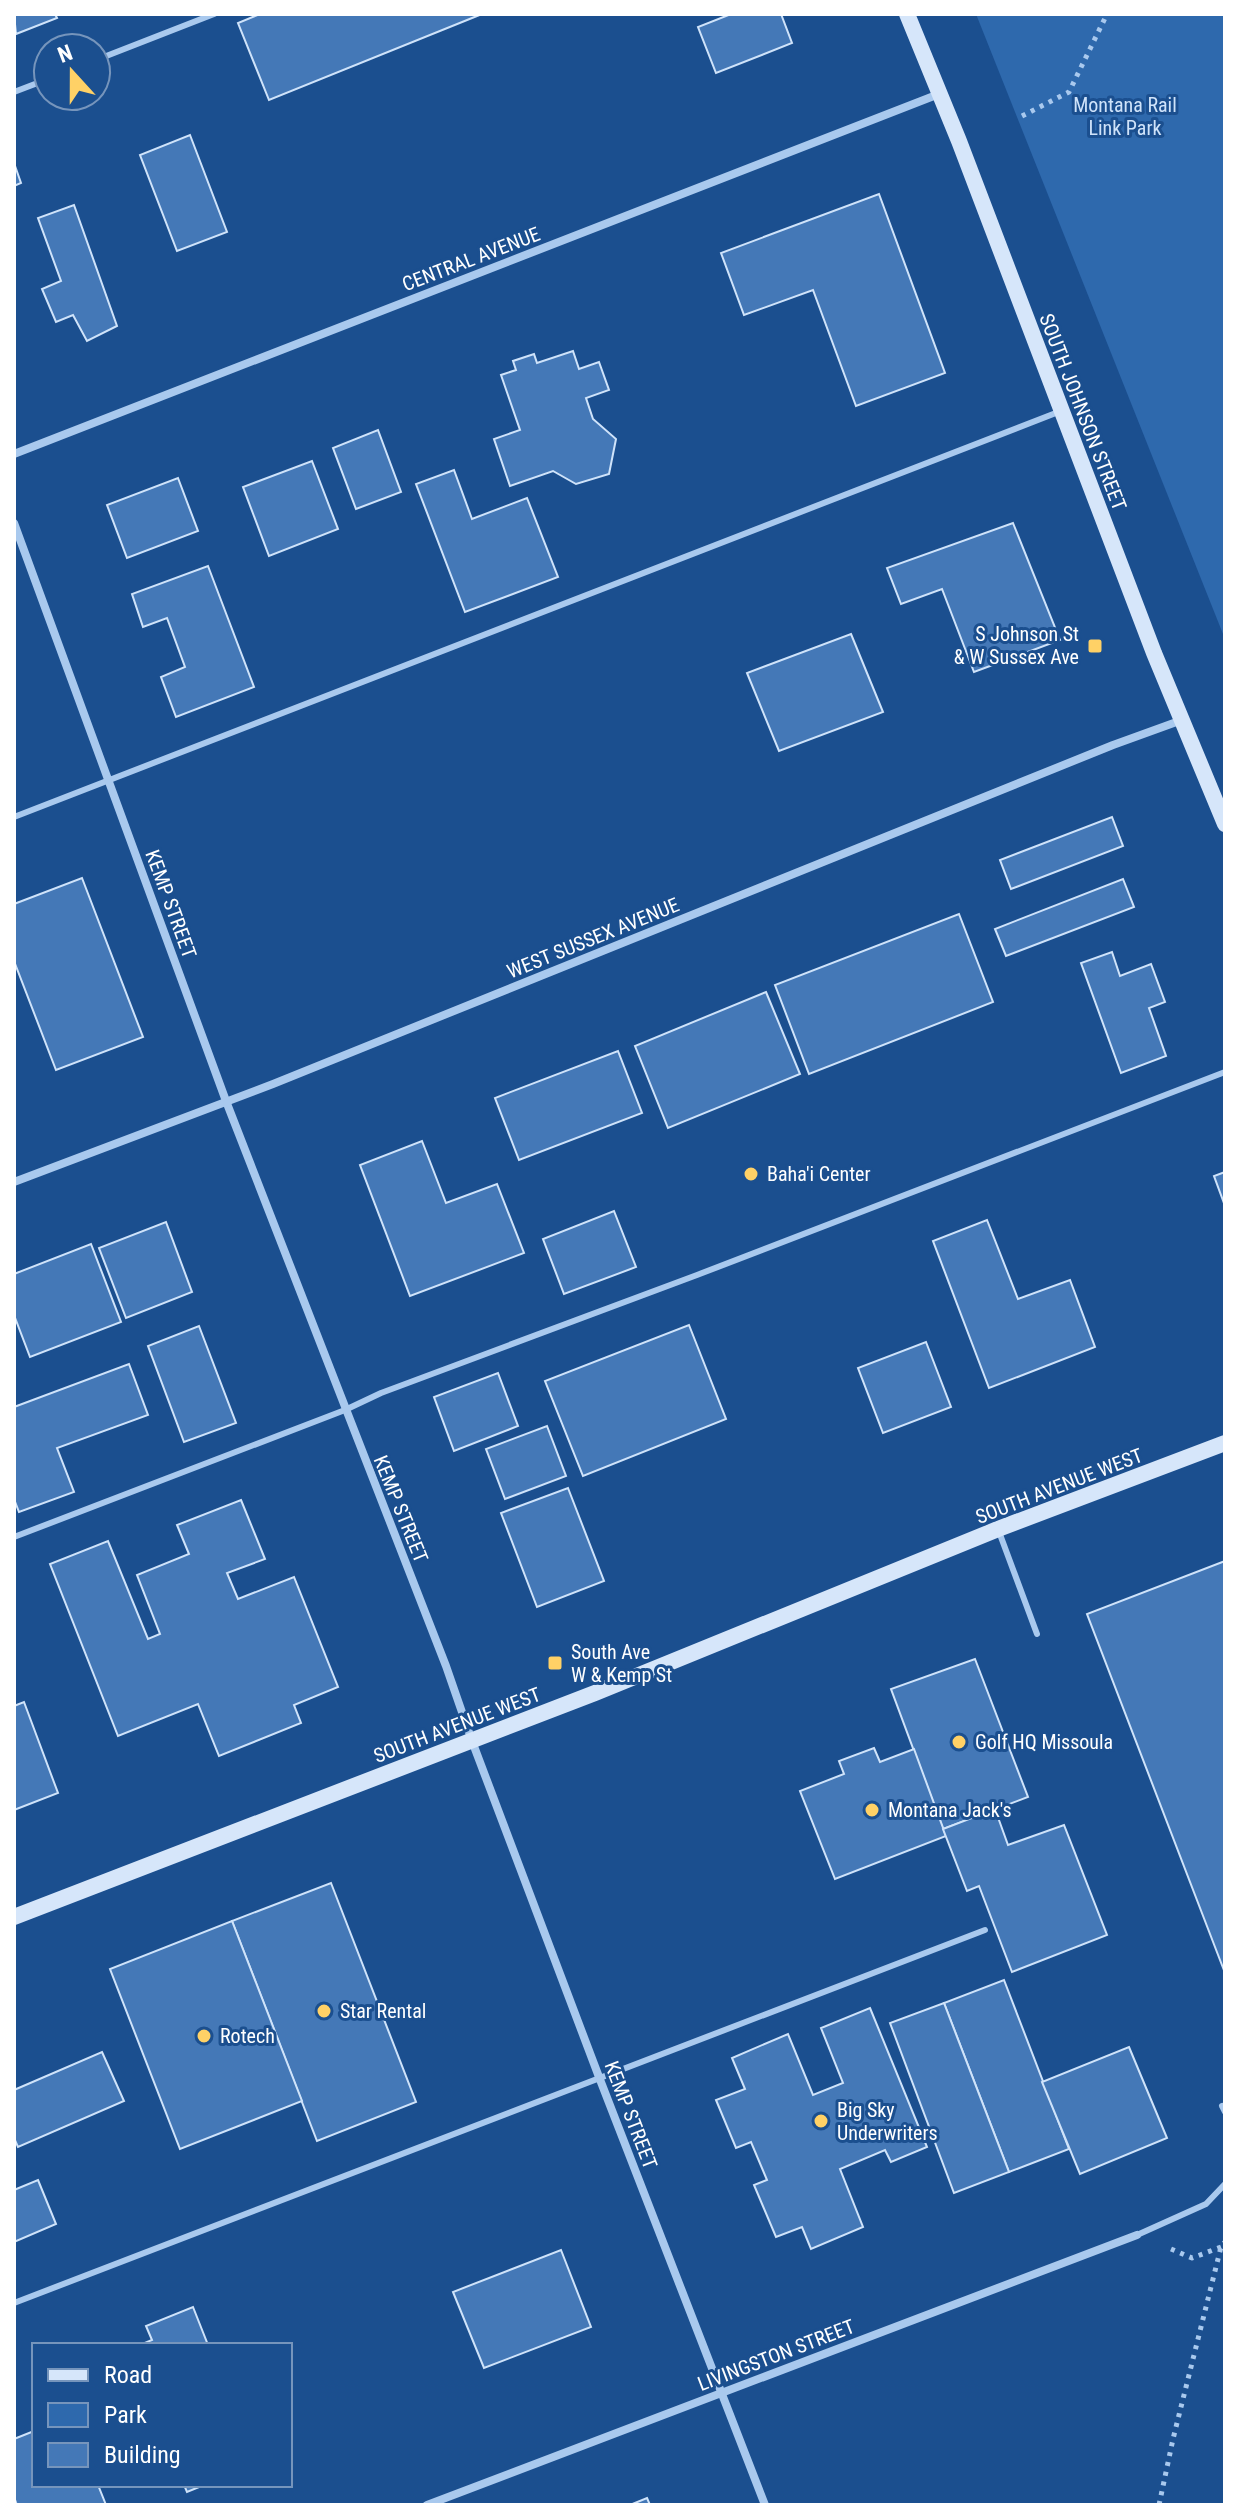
<svg xmlns="http://www.w3.org/2000/svg" width="1239" height="2519" font-family="'Roboto Condensed',sans-serif">
	<style>
		.green { fill: #2e69ad }
		.building { fill: #4478b7; stroke: #cfe3fa; stroke-width: 2 }
		.lines { fill: none; stroke-linecap: round; stroke-linejoin: round }
		.path { stroke: #a9c9ee; stroke-width: 5; stroke-dasharray: 4 6; stroke-linecap: butt }
		.lane { stroke: #a9c9ee; stroke-width: 6 }
		.street { stroke: #a9c9ee; stroke-width: 8 }
		.secondary { stroke: #d6e6fa; stroke-width: 16 }
		.poi-dot { fill: #ffd166; stroke: #1b4f8f; stroke-width: 3 }
		.labels { text-anchor: middle; dominant-baseline: central; stroke-width: 6; stroke-linejoin: round; paint-order: stroke }
		.park-label { font-size: 20px; fill: #cfe3fa; stroke: #1b4f8f }
		.street-label { font-size: 20px; fill: #fff; stroke: #1b4f8f }
		.poi-label { font-size: 20px; fill: #fff; stroke: #1b4f8f; text-anchor: start }
	</style>
	<rect width="100%" height="100%" fill="#1b4f8f"/>
	<path class="green" d="M976,14H1225V639Z"/>
	<g class="building">
		<path d="M14,14H55L57,18L16,34Z"/>
		<path d="M260,14H482L269,100L238,23Z"/>
		<path d="M731,14H781L792,43L716,73L698,27Z"/>
		<path d="M190,135L227,232L177,251L140,155Z"/>
		<path d="M14,163L21,183L14,186Z"/>
		<path d="M879,194L945,373L856,406L813,290L744,315L721,253Z"/>
		<path d="M74,205L117,326L87,341L73,315L56,322L42,289L61,281L38,218Z"/>
		<path d="M573,351L579,369L599,362L609,390L586,398L593,419L616,439L609,474L576,484L553,471L510,486L494,439L520,430L501,375L516,370L513,361L534,354L537,363Z"/>
		<path d="M378,430L401,492L356,509L333,448Z"/>
		<path d="M312,461L338,529L269,556L243,487Z"/>
		<path d="M454,470L472,519L527,498L558,577L465,612L416,484Z"/>
		<path d="M178,478L198,531L127,558L107,505Z"/>
		<path d="M1013,523L1060,640L974,672L942,589L901,604L887,568Z"/>
		<path d="M208,566L254,687L176,717L161,677L185,667L167,618L143,627L132,594Z"/>
		<path d="M851,634L883,712L779,751L747,673Z"/>
		<path d="M1112,817L1123,846L1011,889L1000,860Z"/>
		<path d="M82,878L143,1037L56,1070L14,961V904Z"/>
		<path d="M1123,879L1134,907L1006,956L995,929Z"/>
		<path d="M959,914L993,1002L809,1074L775,985Z"/>
		<path d="M1112,952L1120,976L1151,964L1165,1002L1149,1008L1166,1056L1121,1073L1081,963Z"/>
		<path d="M766,992L800,1074L668,1128L635,1046Z"/>
		<path d="M618,1051L642,1113L519,1160L495,1098Z"/>
		<path d="M422,1141L446,1203L497,1184L524,1253L410,1296L360,1165Z"/>
		<path d="M1225,1172V1206L1214,1176Z"/>
		<path d="M614,1211L636,1267L564,1294L543,1239Z"/>
		<path d="M987,1220L1018,1299L1070,1280L1095,1347L989,1388L933,1241Z"/>
		<path d="M166,1222L192,1292L126,1318L99,1248Z"/>
		<path d="M91,1244L121,1322L30,1357L14,1315V1274Z"/>
		<path d="M689,1325L726,1419L583,1476L545,1381Z"/>
		<path d="M199,1326L236,1423L184,1442L148,1346Z"/>
		<path d="M926,1342L951,1407L883,1433L858,1368Z"/>
		<path d="M129,1364L148,1415L57,1448L74,1492L19,1512L14,1499V1407Z"/>
		<path d="M498,1373L518,1426L454,1451L434,1397Z"/>
		<path d="M547,1426L566,1476L505,1499L486,1449Z"/>
		<path d="M568,1488L604,1581L537,1607L501,1513Z"/>
		<path d="M241,1500L265,1559L227,1573L238,1599L294,1577L338,1687L294,1705L301,1723L219,1756L198,1704L118,1736L50,1564L108,1541L148,1639L160,1634L137,1575L189,1554L177,1525Z"/>
		<path d="M1225,1561V1973L1087,1614Z"/>
		<path d="M975,1659L1028,1797L943,1829L891,1689Z"/>
		<path d="M24,1702L58,1793L14,1810V1706Z"/>
		<path d="M874,1748L880,1762L914,1749L946,1836L835,1879L800,1791L844,1774L839,1761Z"/>
		<path d="M995,1809L1008,1845L1064,1825L1107,1935L1012,1972L979,1886L967,1891L943,1829Z"/>
		<path d="M331,1883L416,2102L317,2141L232,1921Z"/>
		<path d="M232,1921L302,2101L180,2149L110,1969Z"/>
		<path d="M1004,1980L1069,2149L1009,2172L944,2003Z"/>
		<path d="M944,2003L1009,2172L954,2193L890,2023Z"/>
		<path d="M870,2008L927,2147L891,2162L885,2150L840,2169L863,2227L811,2249L802,2227L776,2237L754,2185L767,2180L751,2142L736,2148L716,2100L745,2089L732,2058L788,2034L813,2095L843,2083L821,2028Z"/>
		<path d="M1129,2047L1167,2138L1080,2174L1042,2082Z"/>
		<path d="M102,2052L124,2101L18,2147L14,2138V2090Z"/>
		<path d="M38,2180L56,2224L14,2242V2190Z"/>
		<path d="M561,2250L591,2327L484,2368L453,2292Z"/>
		<path d="M193,2307L208,2345H140L152,2340L146,2326Z"/>
		<path d="M34,2431V2485H98L106,2505H17L14,2497V2439Z"/>
		<path d="M184,2485H204L187,2492Z"/>
		<path d="M647,2498L650,2505H630Z"/>
	</g>
	<g class="lines">
		<g class="path">
			<path d="M1022,116L1069,92L1107,14"/>
			<path d="M1171,2249L1192,2258L1221,2247"/>
			<path d="M1159,2505L1173,2439L1221,2247L1225,2242"/>
		</g>
		<g class="lane">
			<path d="M96,60L214,14"/>
			<path d="M14,92L48,79"/>
			<path d="M14,817L1061,411"/>
			<path d="M998,1529L1037,1634"/>
			<path d="M14,1537L345,1410L381,1393L697,1275L1225,1072"/>
			<path d="M1222,2106L1225,2112"/>
			<path d="M1137,2235L1206,2204L1225,2184"/>
			<path d="M14,2303L985,1930"/>
		</g>
		<g class="street">
			<path d="M14,454L939,94"/>
			<path d="M14,523L226,1101L446,1666L472,1741L599,2077L765,2505"/>
			<path d="M14,1182L273,1084L1113,745L1182,720"/>
			<path d="M427,2505L1137,2235"/>
		</g>
		<g class="secondary">
			<path d="M907,14L959,141L1154,653L1225,824"/>
			<path d="M14,1917L595,1693L998,1529L1225,1443"/>
		</g>
	</g>
	<g class="poi-dot">
		<rect x="1087" y="638" width="16" height="16" rx="4"/>
		<circle cx="751" cy="1174" r="8"/>
		<rect x="547" y="1655" width="16" height="16" rx="4"/>
		<circle cx="959" cy="1742" r="8"/>
		<circle cx="872" cy="1810" r="8"/>
		<circle cx="324" cy="2011" r="8"/>
		<circle cx="204" cy="2036" r="8"/>
		<circle cx="821" cy="2121" r="8"/>
	</g>
	<g class="labels">
		<g class="park-label">
			<text x="1125" y="105">Montana Rail<tspan x="1125" dy="23">Link Park</tspan></text>
		</g>
		<g class="street-label">
			<text transform="translate(471 259) rotate(-21)">CENTRAL AVENUE</text>
			<text transform="translate(1083 412) rotate(69)">SOUTH JOHNSON STREET</text>
			<text transform="translate(171 904) rotate(70)">KEMP STREET</text>
			<text transform="translate(593 938) rotate(-22)">WEST SUSSEX AVENUE</text>
			<text transform="translate(1059 1486) rotate(-21)">SOUTH AVENUE WEST</text>
			<text transform="translate(401 1509) rotate(68)">KEMP STREET</text>
			<text transform="translate(457 1725) rotate(-21)">SOUTH AVENUE WEST</text>
			<text transform="translate(631 2115) rotate(69)">KEMP STREET</text>
			<text transform="translate(776 2355) rotate(-21)">LIVINGSTON STREET</text>
		</g>
		<g class="poi-label">
			<text x="1079" y="634" text-anchor="end">S Johnson St<tspan x="1079" dy="23">&amp; W Sussex Ave</tspan></text>
			<text x="767" y="1174">Baha'i Center</text>
			<text x="571" y="1652">South Ave<tspan x="571" dy="23">W &amp; Kemp St</tspan></text>
			<text x="975" y="1742">Golf HQ Missoula</text>
			<text x="888" y="1810">Montana Jack's</text>
			<text x="340" y="2011">Star Rental</text>
			<text x="220" y="2036">Rotech</text>
			<text x="837" y="2110">Big Sky<tspan x="837" dy="23">Underwriters</tspan></text>
		</g>
	</g>
	<rect width="1239" height="2519" fill="none" stroke="#ffffff" stroke-width="32"/>
	<rect x="32" y="2343" width="260" height="144" fill="#1b4f8f" stroke="#7695bc" stroke-width="2"/>
	<rect x="48" y="2369" width="40" height="12" fill="#d6e6fa" stroke="#7695bc" stroke-width="2"/>
	<text x="104" y="2383" font-size="24" fill="#ffffff">Road</text>
	<rect x="48" y="2403" width="40" height="24" fill="#2e69ad" stroke="#7695bc" stroke-width="2"/>
	<text x="104" y="2423" font-size="24" fill="#ffffff">Park</text>
	<rect x="48" y="2443" width="40" height="24" fill="#4478b7" stroke="#7695bc" stroke-width="2"/>
	<text x="104" y="2463" font-size="24" fill="#ffffff">Building</text>
	<g transform="translate(72 72) rotate(339)"><circle r="38" fill="#1b4f8f" stroke="#7695bc" stroke-width="2"/>
	<path d="M0-6L14 30L0 20L-14 30Z" fill="#ffd166"/>
	<text y="-12" font-size="22" font-weight="bold" text-anchor="middle" fill="#ffffff">N</text>
	</g>
</svg>
